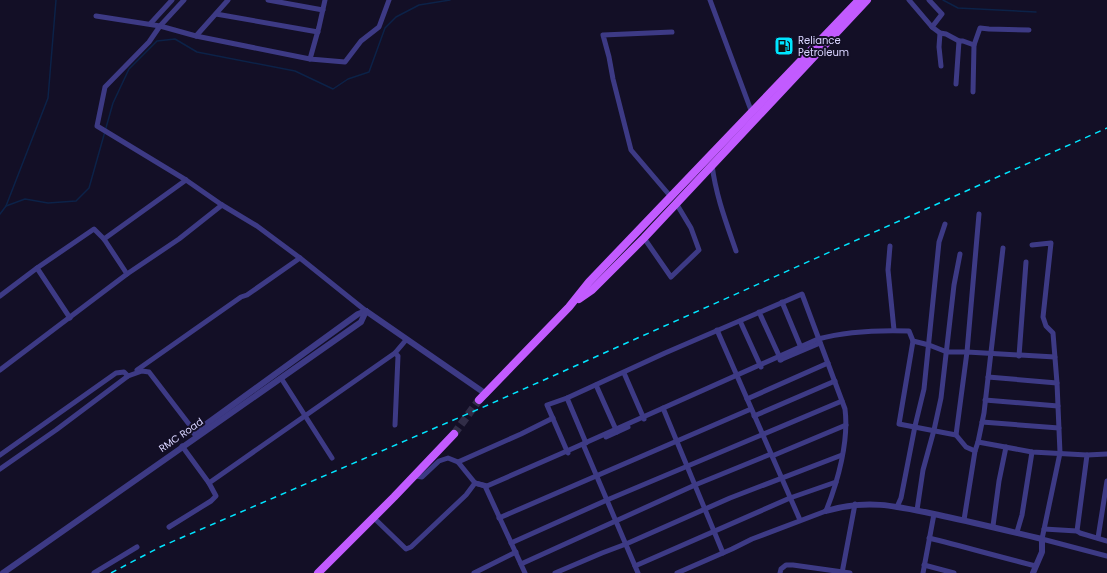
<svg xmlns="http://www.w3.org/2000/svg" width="1107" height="573" font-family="Poppins,sans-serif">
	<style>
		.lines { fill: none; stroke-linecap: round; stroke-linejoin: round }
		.stream { stroke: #0c2248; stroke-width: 1.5 }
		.primary-tunnel { stroke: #312d47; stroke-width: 8; stroke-dasharray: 8 4; stroke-linecap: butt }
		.minor { stroke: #3d3a85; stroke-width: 5 }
		.tertiary { stroke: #3d3a85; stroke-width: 6 }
		.primary { stroke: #c25bff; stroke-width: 8 }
		.rail { stroke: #00e5ff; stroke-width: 1.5; stroke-dasharray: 6 5; stroke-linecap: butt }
		.labels { text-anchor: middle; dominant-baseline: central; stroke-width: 4; stroke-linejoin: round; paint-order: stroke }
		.poi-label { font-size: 10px; fill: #d9d4ff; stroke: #130f26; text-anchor: start }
		.street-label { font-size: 10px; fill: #d9d4ff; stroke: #130f26 }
	</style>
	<rect width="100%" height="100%" fill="#130f26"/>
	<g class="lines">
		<g class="stream">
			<path d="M943,0L958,8L1036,12"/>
			<path d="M6,206L25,199L48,203L76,201L89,188L113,103L129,69L157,41L175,39L197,52L295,71L333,89L348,79L369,72L385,28L396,17L419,5L450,0"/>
			<path d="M0,214L6,206L48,98L56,0"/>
		</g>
		<path class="primary-tunnel" d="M454,434L479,400"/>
		<g class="minor">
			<path d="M268,0L323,10"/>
			<path d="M325,0L319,27L310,59L345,62L361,41L379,27L389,0"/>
			<path d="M710,0L752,113"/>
			<path d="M909,0L932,27L940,33L946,34L959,41H963L974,45"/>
			<path d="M929,0L942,14L932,27"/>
			<path d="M216,14L318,32"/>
			<path d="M96,16L160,26L184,0"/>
			<path d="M150,24L172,0"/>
			<path d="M940,33L939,47L941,66"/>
			<path d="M196,36L228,0"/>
			<path d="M310,59L196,36L160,26L149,42L105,87L97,126L186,180L222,205L257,226L300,258L366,311"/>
			<path d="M956,84L959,41"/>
			<path d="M973,92L974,45L980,28L989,29L1029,30"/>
			<path d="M712,165C716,196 726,222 736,251"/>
			<path d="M671,197L631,150L613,79L609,57L603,35L672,32"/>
			<path d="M644,238L671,277L699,250L691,228L676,203"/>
			<path d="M104,239L186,180"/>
			<path d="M1032,245L1051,243L1043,317L1046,326L1053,333L1057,383L1060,453L1042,539L1107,556"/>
			<path d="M890,246L888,270L894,330"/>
			<path d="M37,268L70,318"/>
			<path d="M0,296L37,268L94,229L104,239L127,274"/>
			<path d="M782,302L802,350"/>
			<path d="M759,312L781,360"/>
			<path d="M740,321L761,367"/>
			<path d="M717,330L800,520"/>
			<path d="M913,341L899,424L956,435"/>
			<path d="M395,353L398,356L395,425"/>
			<path d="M1019,356L1026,262"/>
			<path d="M780,360L820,343"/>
			<path d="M0,370L127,274L179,239L222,205"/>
			<path d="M137,370L241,297L247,295L300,258"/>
			<path d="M624,373L644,419"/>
			<path d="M988,377L1057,383"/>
			<path d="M281,378L332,458"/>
			<path d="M596,385L617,432"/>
			<path d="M567,398L586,443"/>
			<path d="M747,399L828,363"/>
			<path d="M985,400L1058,406"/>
			<path d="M663,408L723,553"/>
			<path d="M754,416L835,381"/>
			<path d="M982,422L1059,428"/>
			<path d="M606,437L628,427"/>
			<path d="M978,442L984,413L1003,248"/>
			<path d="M583,444L638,573"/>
			<path d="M975,451L978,442L1032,452L1087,455L1107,454"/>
			<path d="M568,453L567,451L818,339C848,331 879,330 909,331L913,341L929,345L947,352H967L979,214"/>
			<path d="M0,455L116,373L124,372L128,376"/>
			<path d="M772,456L846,425"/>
			<path d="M458,462L521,434L553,418"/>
			<path d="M0,469L56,430L128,376L142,371L149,372L195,432"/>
			<path d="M415,476L422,477L439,461L448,458L458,462L475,483L487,486L567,451L547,405L567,398L665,353L802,294L845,409C849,441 838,481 826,511L752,539L732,549L677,573"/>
			<path d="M209,483L395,353L406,340"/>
			<path d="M897,507L901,498L915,426L924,389L939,242L945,224"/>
			<path d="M917,510L923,470L934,430L941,398L954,285L960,254"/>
			<path d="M374,518L406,549L411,547L466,495L475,483L485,486L525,573"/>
			<path d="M499,518L751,409"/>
			<path d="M964,520L975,451L966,447L956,435L967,352L1055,357"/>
			<path d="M993,526L999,481L1006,447"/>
			<path d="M169,527L211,501L216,496L209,483L182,446"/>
			<path d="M1044,529L1077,531L1080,533L1107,541"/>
			<path d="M1077,531L1087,455"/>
			<path d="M1017,532L1022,515L1032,452"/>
			<path d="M929,538C965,547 1000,557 1036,566"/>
			<path d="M1098,538L1107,481"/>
			<path d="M511,543L607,500L842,401"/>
			<path d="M521,564L695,485L771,454"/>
			<path d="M924,565L954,573"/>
			<path d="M635,566L790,498L836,482"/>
			<path d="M94,573L137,547"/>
			<path d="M474,573L516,552"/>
			<path d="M555,573L602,553L626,544L730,498L842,455"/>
			<path d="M780,573L781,569L786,565H793L850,573"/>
			<path d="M842,573L855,504"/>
			<path d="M923,573L934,514"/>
		</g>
		<g class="tertiary">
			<path d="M366,311L486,394"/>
			<path d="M194,433L358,314L366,311"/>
			<path d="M826,511C869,498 901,507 943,516C976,523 1009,531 1042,539V552L1033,573"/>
			<path d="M3,573L361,322L366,311"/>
		</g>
		<g class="primary">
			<path d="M579,299L592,290L644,238L867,0"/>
			<path d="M479,400L569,307L589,282L859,0"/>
			<path d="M318,573L394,497L454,434"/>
		</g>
		<path class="rail" d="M111,573L160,547L488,405L1107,128"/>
	</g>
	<defs>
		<g id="fuel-square" transform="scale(1)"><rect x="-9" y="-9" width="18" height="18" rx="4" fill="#00e5ff" stroke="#130f26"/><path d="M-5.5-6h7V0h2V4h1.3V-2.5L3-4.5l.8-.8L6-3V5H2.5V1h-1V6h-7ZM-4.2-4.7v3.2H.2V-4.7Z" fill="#111"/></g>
	</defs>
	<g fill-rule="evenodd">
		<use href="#fuel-square" x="784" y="46"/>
	</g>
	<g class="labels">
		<g class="poi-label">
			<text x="798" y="40">Reliance<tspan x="798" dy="12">Petroleum</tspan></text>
		</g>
		<g class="street-label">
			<text transform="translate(181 435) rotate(-35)">RMC Road</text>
		</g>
	</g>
</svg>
